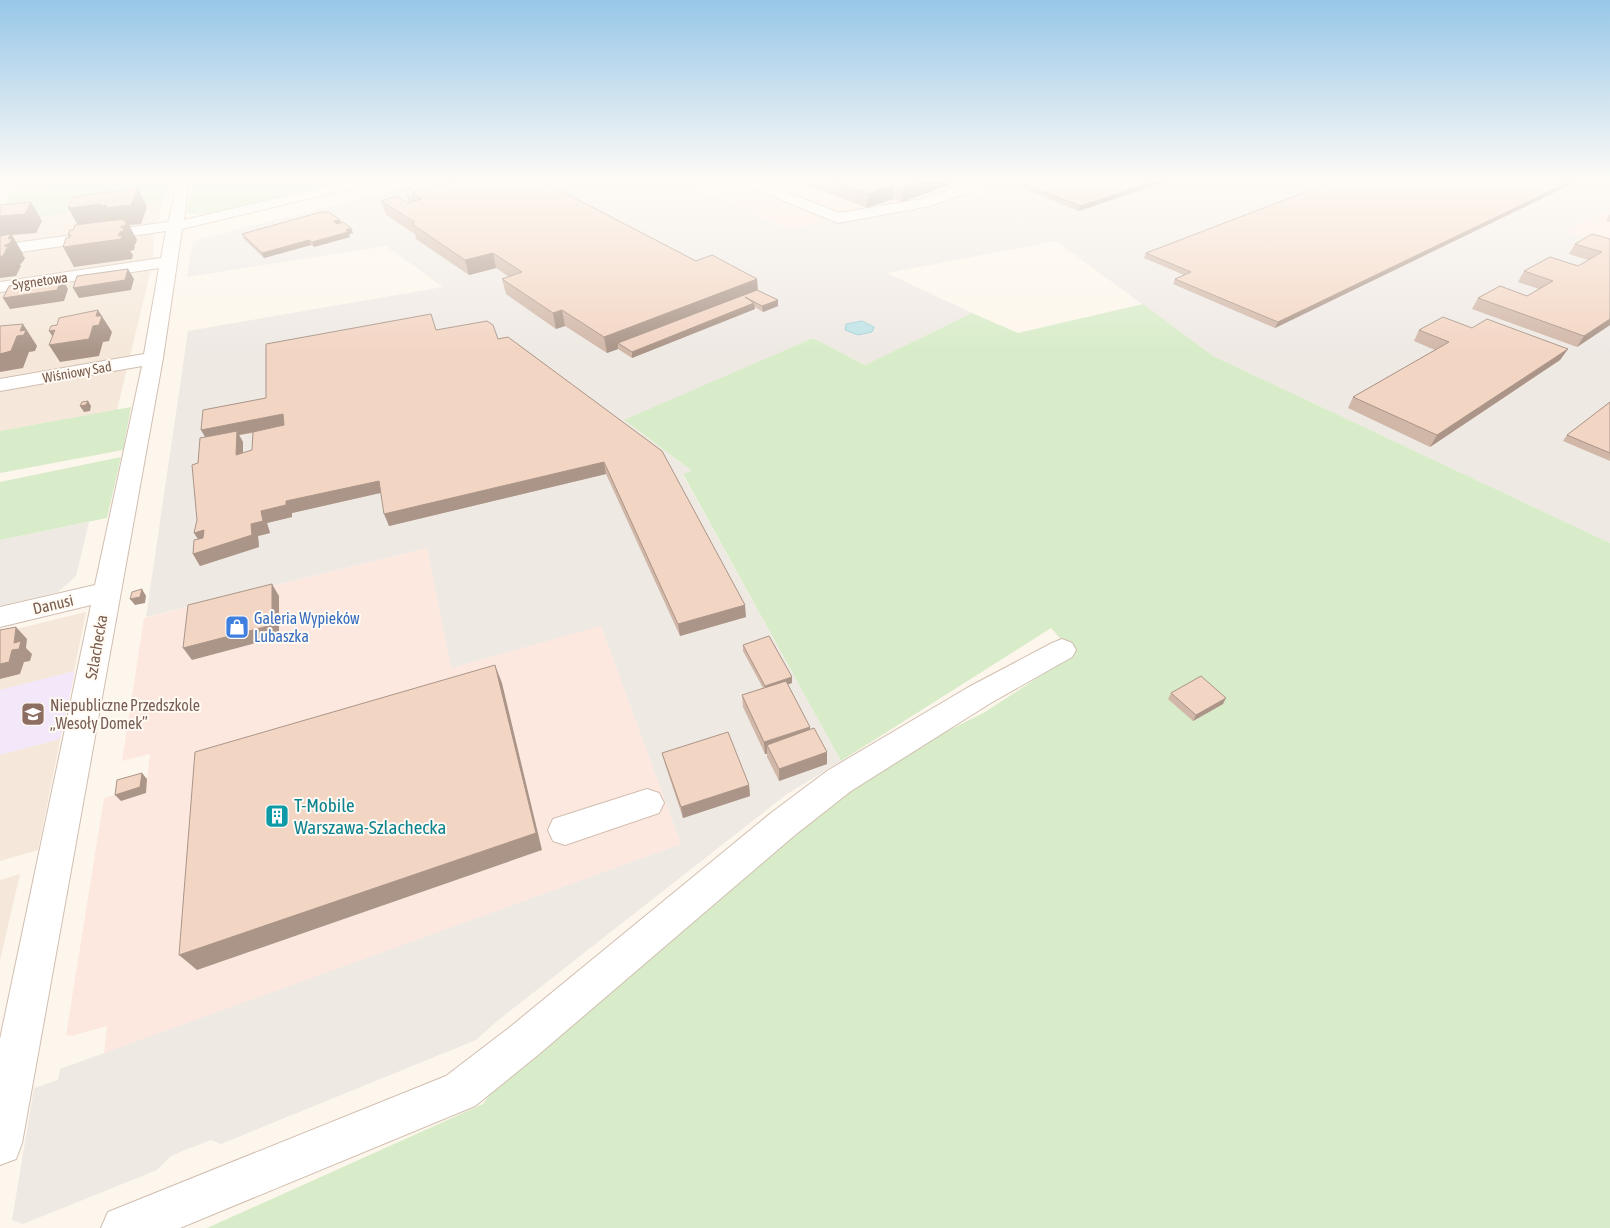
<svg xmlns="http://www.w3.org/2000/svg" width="1610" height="1228" font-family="'Asap Condensed',sans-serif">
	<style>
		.residential { fill: #f5e8da }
		.commercial { fill: #fde8e0 }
		.industrial { fill: #efe9e4 }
		.education { fill: #f3e8fa }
		.green { fill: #d8ecc9 }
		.water { fill: #bfe3e8; stroke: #a5d3da }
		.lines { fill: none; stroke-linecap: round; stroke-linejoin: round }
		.minor-casing { stroke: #d1beb0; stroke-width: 2 }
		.minor { fill: #fff; fill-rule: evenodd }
		.wall { fill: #d1b7a8; fill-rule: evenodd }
		.shaded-wall { fill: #aa9588 }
		.building { fill: #f3d5c3; stroke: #aa9588 }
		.labels { text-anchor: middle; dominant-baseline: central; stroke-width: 4; stroke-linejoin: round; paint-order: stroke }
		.far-street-label { font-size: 14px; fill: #7a5c4d; stroke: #fffaf3 }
		.street-label { font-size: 16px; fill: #7a5c4d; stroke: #fffaf3 }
		.shop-label { font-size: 16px; fill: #366cbe; stroke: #fffaf3; text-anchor: start }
		.education-label { font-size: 16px; fill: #785e54; stroke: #fffaf3; text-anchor: start }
		.near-culture-label { font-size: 19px; fill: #0d838f; stroke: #fffaf3; text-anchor: start }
	</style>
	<rect width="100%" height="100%" fill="#fdf6ec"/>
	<g class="residential">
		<path d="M163,200L159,221L145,226L0,246V222Z"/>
		<path d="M154,233L153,261L117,410L0,431V254Z"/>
		<path d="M86,612L38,850L0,861V633Z"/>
		<path d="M20,874L0,960V880Z"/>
	</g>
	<g class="commercial">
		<path d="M680,181H974V185L988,196L788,229Z"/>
		<path d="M1610,209V246L1563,232Z"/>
		<path d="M427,548L451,668L601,625L681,844L104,1054L107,1026L72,1036L66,1035L104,798L122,793L123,786L147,779L150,754L122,761L144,618Z"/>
	</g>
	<g class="industrial">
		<path d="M17,181H106L10,192Z"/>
		<path d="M427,181H680L788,229L988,196L974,184V181H1610V209L1564,232L1610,246V543L1213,356L1056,241L887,273L972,313L865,365L813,338L625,421L693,472L683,475L841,761L787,794L496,1022L476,1040L221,1144L211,1140L190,1148L171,1156L157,1170L23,1224L12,1220L34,1088L58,1080L60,1069L681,844L601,626L451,668L427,548L146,617L188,331L443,287L386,246L187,277L193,241Z"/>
		<path d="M89,522L76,576L58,592L0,606V540Z"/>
	</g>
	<path class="education" d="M75,671L60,739L0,755V690Z"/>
	<g class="green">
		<path d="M106,181H169L163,200L0,222V211L10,192Z"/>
		<path d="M236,181H354L308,189L215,214H186L193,186Z"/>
		<path d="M1143,304L1213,356L1610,543V1228H207L483,1104L497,1084L702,901L854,786L898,756L985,712L1074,654L1051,628L841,761L683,474L692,471L624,420L813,338L865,365L972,313L1018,333Z"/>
		<path d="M131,407L123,450L0,473V431Z"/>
		<path d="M121,457L107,518L0,540V482Z"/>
	</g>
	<path class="water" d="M862,321L874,327L872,332L858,335L845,330L846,324Z"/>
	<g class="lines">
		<g class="minor-casing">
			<g id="minor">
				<path d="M175,181H189L184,220L350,181H372L370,184L182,229L163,358L22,1143L16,1159L0,1165V1039L91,605L0,627V607L95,585L142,366L0,391V379L144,354L159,268L0,292V282L161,258L166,231L0,255V245L168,222L174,200Z"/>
				<path d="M741,181H759L839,213L922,199L960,186L961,181H975V185L970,192L930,206L838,223L743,184Z"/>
				<path d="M1062,639L1072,643L1076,650L1072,657L989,704L851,791L795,835L538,1055L475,1106L180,1228H101L108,1212L446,1076L510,1027L771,813L827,771L967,688L1052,643Z"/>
				<path d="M647,789L659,793L664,803L659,813L565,845L553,841L548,830L553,819Z"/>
			</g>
		</g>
		<use href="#minor" class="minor"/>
	</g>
	<g class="wall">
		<path d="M445,181H542L696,261L757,279L758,290L778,300V306L763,312L755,307V309L632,358L618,349L607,353L565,326L556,329L506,294L502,279L509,277L496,268L469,275L416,239L415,234L386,215L381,201L408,203L410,202L408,201L407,197L413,195L412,192L447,183Z"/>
		<path d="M797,181H950V185L902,202L893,199L867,208Z"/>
		<path d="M1032,181H1168L1079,211L1024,189L1025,184L1034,181Z"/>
		<path d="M1578,181L1275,328L1173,284L1175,279L1184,275L1144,258L1146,253Z"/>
		<path d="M1610,214V222L1606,220Z"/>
		<path d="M340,220L341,223L351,228L353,233L349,234L350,237L314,247L311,245L264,258L244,239L242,234Z"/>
		<path d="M1610,239V325L1577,347L1472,309L1478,298L1527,296L1539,289L1518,282L1524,271L1578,266L1588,260L1569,254L1575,244Z"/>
		<path d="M436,330L498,339L746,617L680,636L606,474L389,526L381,493L292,513V517L267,523L270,533L258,536L259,547L200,566L193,554L198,539L194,533L197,520L198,463L205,437L266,398ZM253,433L252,450L243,453V442L239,435Z"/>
		<path d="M1419,330L1568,349L1560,360L1430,447L1348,408L1353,397L1435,350L1414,341Z"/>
		<path d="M1610,402V461L1563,441L1567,435Z"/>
		<path d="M743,645L792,677V683L788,684L810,729L827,752V764L779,781L767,757V754H765L743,707L742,695L763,688L743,651Z"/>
		<path d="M1171,693L1223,704L1193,721L1168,699Z"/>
		<path d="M662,753L749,785L750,796L683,818L665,764Z"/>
	</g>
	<g class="shaded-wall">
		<path d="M925,181H950V185L902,202L903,188Z"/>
		<path d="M1156,181H1168L1079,211L1080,206Z"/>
		<path d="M1571,181H1578L1275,328L1278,322Z"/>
		<path d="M894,185L893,199L867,208L868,194Z"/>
		<path d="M138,188L147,207L141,224L129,225L137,240L135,245H134L135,247L134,250L130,251L133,255L132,259L74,267L63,247L74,246L68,235L79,227L68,208Z"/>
		<path d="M31,202L42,221L36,233L12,235L23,254V255L25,258L22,263L20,264L21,266L16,276L0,278V216Z"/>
		<path d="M340,220L341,224L335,226L333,221Z"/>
		<path d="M351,228L353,233L349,234L350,237L314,247L312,242Z"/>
		<path d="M309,240L311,245L264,258L262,253Z"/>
		<path d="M493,253L496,268L469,275L465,260Z"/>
		<path d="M128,269L134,279L131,290L79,298L73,288Z"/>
		<path d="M62,278L68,289L64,301L10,309L3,298Z"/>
		<path d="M757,279L758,294L618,343V349L607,353L604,337Z"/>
		<path d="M778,300V306L763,312L762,306Z"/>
		<path d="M754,303L755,309L632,358V352Z"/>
		<path d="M98,310L112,332L109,341L103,342L99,356L60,362L49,345L57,344L49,331L96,316Z"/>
		<path d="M562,310L565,326L556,329L553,313Z"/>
		<path d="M1610,319V325L1577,347L1584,336Z"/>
		<path d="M23,324L37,346L35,351L29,352L23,368L0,372V354L20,331Z"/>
		<path d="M1568,349L1560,360L1430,447L1437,435Z"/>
		<path d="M88,401L91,406L90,411L84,412L80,406Z"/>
		<path d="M283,414L288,425L239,435L243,442V467L208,442L201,430Z"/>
		<path d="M604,462L606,474L389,526L384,514Z"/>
		<path d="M379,481L384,492L292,513V517L267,523L270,533L258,536L259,547L200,566L193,554L261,511L286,501Z"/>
		<path d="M204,530L212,542L202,545L194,533Z"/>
		<path d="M272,584L279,596V637L192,660L183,648Z"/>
		<path d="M142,589L146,596L145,603L135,605L130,599Z"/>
		<path d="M745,605L746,617L680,636L678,624Z"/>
		<path d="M16,627L27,639L26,648L32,654L30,661L24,662L20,674L0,679V664L14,643Z"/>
		<path d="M495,665L502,683L542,850L197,970L179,955Z"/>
		<path d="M792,677V683L766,692L765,686Z"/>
		<path d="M1226,698L1223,704L1193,721L1196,715Z"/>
		<path d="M810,727V739L767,745V754H765L764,742Z"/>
		<path d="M827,752V764L779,781V769Z"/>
		<path d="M142,773L147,779L146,793L121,801L115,795Z"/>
		<path d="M749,785L750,796L683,818L681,807Z"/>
	</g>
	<g class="building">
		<path d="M448,181H458L451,182Z"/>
		<path d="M458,181H542L696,261L712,255L757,279L604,337L562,310L553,313L502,279L522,272L493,253L465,260L412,224L415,222L381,201L398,196L408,203L422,199L412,192Z"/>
		<path d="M833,181H925L903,188L894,185L868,194Z"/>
		<path d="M1036,181H1156L1080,206L1025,184Z"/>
		<path d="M1334,181H1571L1278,322L1175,279L1191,272L1146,253Z"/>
		<path d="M138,188L131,205L106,208L107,205L100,206L101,204L68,208L73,197Z"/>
		<path d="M413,195L414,201L407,197Z"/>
		<path d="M31,202L25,214L0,216V205Z"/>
		<path d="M321,212H329L340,220L333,221L337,224L343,222L351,228L346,230L348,232L312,242L309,240L262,253L242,234Z"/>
		<path d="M124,219L123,221H126L125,226H121V228H124L123,231L120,232L118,236L122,235L121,239L63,247L66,238L70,237L71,235H68L70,230H73L75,225Z"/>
		<path d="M11,234L8,239L12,238L10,243L4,246H8L3,256H0V236Z"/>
		<path d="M1592,234L1610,239V319L1584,336L1478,298L1500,286L1527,296L1553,281L1524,271L1550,257L1578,266L1602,252L1575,244Z"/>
		<path d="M128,269L125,280L73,288L77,276Z"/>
		<path d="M62,278L57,290L3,298L9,286Z"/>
		<path d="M757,290L778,300L762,306L745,297L754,303L632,352L618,343Z"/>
		<path d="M98,310L96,316H102L99,325L93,326L89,339L49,345L55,330L49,331L51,326L57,325L59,318Z"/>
		<path d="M431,314L436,330L487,321L493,325L498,339L508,337L662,451L745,605L678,624L604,462L384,514L379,481L286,501V505L261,511L263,521L251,524L252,535L193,554L194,540L203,538L204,530L194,533L197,520L192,465L198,463L200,438L237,431L236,455L252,450L253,432L284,425L283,414L201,430L203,410L266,398V344Z"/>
		<path d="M1443,317L1472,328L1487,319L1568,349L1437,435L1353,397L1449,342L1419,330Z"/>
		<path d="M23,324L20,331L26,330L24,335L17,336L11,351L0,354V326Z"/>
		<path d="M88,401L86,405L80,406L82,402Z"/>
		<path d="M1610,402V453L1567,435Z"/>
		<path d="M272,584V625L183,648L188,605Z"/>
		<path d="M142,589L140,597L130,599L132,592Z"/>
		<path d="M16,627L14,643L21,641L19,649L12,650L9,662L0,664V630Z"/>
		<path d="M769,636L792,677L765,686L743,645Z"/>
		<path d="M495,665L536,833L179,955L195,752Z"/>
		<path d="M1201,676L1226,698L1196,715L1171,693Z"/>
		<path d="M786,681L810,727L764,742L742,695Z"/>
		<path d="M814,728L827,752L779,769L767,745Z"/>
		<path d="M728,732L749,785L681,807L662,753Z"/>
		<path d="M142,773L140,787L115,795L117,780Z"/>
	</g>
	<linearGradient id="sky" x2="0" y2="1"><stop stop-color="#97c7e8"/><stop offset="0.51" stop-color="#fefbf6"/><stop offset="1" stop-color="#fefbf6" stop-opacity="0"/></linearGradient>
	<rect width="1610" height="352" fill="url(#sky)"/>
	<defs>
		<g id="shop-square" transform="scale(1.25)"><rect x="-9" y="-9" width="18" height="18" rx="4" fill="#3f7fe0" stroke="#fffaf3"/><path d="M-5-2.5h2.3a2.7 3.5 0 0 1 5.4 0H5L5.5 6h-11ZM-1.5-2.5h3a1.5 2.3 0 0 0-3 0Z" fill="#fff"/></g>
		<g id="school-square" transform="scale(1.25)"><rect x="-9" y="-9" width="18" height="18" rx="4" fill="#8d6e63" stroke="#fffaf3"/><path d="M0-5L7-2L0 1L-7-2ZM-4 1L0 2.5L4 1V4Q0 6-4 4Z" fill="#fff"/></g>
		<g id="building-square" transform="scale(1.25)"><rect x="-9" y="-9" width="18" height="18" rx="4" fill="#0f9aa8" stroke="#fffaf3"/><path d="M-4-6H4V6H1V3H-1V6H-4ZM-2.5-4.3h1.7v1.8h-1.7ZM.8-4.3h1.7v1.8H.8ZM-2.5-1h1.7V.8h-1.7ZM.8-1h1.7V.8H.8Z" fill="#fff"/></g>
	</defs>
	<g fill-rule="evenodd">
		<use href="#shop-square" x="237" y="627"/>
		<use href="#school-square" x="33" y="714"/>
		<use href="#building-square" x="277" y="816"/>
	</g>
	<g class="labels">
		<g class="far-street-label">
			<text transform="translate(40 281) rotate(-8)">Sygnetowa</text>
			<text transform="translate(77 372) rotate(-10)">Wiśniowy Sad</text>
		</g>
		<g class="street-label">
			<text transform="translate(53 604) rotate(-13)">Danusi</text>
			<text transform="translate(96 647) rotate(-80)">Szlachecka</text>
		</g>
		<g class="shop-label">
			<text x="254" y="618">Galeria Wypieków<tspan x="254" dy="18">Lubaszka</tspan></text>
		</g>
		<g class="education-label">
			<text x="50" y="705">Niepubliczne Przedszkole<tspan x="50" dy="18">„Wesoły Domek”</tspan></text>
		</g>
		<g class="near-culture-label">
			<text x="294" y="805">T-Mobile<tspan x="294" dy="22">Warszawa-Szlachecka</tspan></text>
		</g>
	</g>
</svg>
